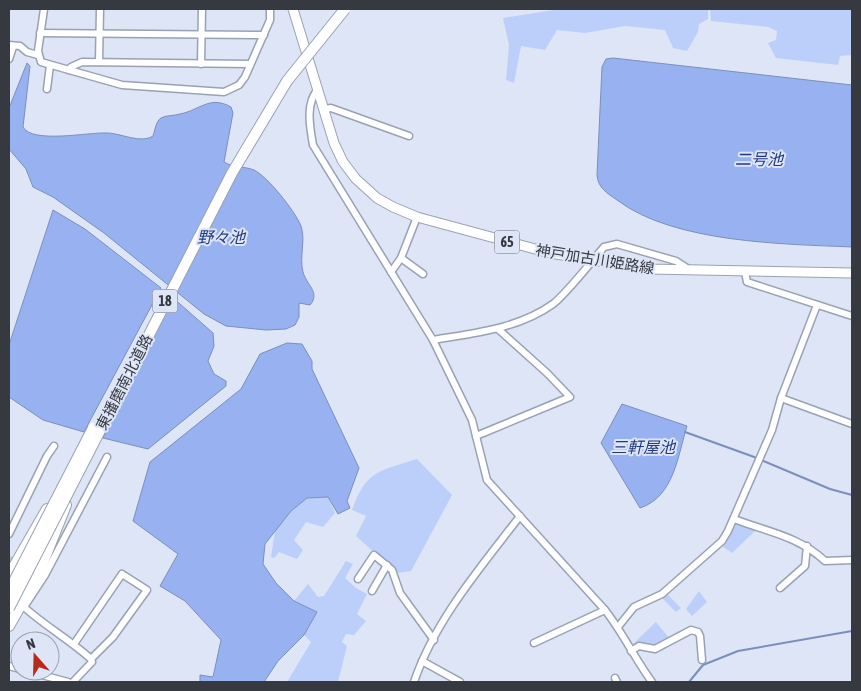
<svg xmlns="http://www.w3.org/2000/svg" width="861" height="691" font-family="'Asap Condensed','Noto Sans JP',sans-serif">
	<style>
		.green { fill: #bccffb }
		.water { fill: #98b2f1; stroke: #7b8ebc }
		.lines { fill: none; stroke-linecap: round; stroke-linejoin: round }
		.stream { stroke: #7b8ebc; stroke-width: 2 }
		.minor-tunnel { stroke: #bcc3d2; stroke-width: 6; stroke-dasharray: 6 3; stroke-linecap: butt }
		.minor-casing { stroke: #9aa1b2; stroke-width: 9 }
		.major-casing { stroke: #9aa1b2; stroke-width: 11 }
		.highway-casing { stroke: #9aa1b2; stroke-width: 12 }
		.minor { stroke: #fff; stroke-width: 6 }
		.major { stroke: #fff; stroke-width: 9 }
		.highway { stroke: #fff; stroke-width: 10 }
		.highway-bridge-casing { stroke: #9aa1b2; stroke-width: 12; stroke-linecap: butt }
		.highway-bridge { stroke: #fff; stroke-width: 10 }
		.labels { text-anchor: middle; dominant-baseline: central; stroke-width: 4; stroke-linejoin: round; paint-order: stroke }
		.shield { fill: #dde5f7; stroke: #686d77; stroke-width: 1 }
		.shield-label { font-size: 14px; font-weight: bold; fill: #363940 }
		.street-label { font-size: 15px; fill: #363940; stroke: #dde5f7 }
		.water-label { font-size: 16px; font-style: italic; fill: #223981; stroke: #dde5f7 }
	</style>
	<rect width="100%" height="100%" fill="#dde5f7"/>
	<g class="green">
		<path d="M560,9H708V19L699,24L698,32L687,51L673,48L665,30L625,26L585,33L557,30L545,50L521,46L514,83L506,80L509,45L503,18Z"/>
		<path d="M710,9H852V55L840,56L838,65L776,58L768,43L776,40L777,31L768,27L711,21Z"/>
		<path d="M417,459L452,495L411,571L397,573L356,536L366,516L352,510C366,470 380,471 417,459Z"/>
		<path d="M328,497L335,513L323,527L306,522L294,540L303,550L297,559L279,552L274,558L271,557L275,531L291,511L307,498Z"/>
		<path d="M735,522L756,530L732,553L721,545Z"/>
		<path d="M346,561L353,564L345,578L356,588L367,594L357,614L366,621L354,635L346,634L342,642L347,646L338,682H287L311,642L304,635L317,612L294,601L308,584L318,597L324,596Z"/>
		<path d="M699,591L707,602L692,616L686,609Z"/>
		<path d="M666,593L681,608L676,612L660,596Z"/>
		<path d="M656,622L670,639L657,647L632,645Z"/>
	</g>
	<g class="water">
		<path d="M613,58L852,85V247C783,244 674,243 617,200C607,193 598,188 597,175L602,67L606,59Z"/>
		<path d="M27,63L30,66L23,127C32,144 89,132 107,133C120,133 141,144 153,136C155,130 156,121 161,118C166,115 174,116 180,114C200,110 210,95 231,107L233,113L224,162C234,168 244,166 254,170C268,177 295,211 301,226C306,240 299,257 303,272C306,284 321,293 310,305L299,303V317L295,325L286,329L266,330L226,326L204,314L104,233L53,197L33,187L26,169L9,149V108Z"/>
		<path d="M53,210L85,229L161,288L84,432L43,420L9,397V345Z"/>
		<path d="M172,297L213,333L214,346L208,361L214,374L226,381V386L148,449L103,438Z"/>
		<path d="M287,343L302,344L312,361V369L359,468L347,501L350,508L338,514L328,497L307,498L291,511L265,544L263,564L276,583L294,601L317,612L304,635L278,661L264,682H200V675L213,677L221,640L185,601L160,586L178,554L133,521L150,462L241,389L260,354Z"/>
		<path d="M622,404L687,426C678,455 674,497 640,508L601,443Z"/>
	</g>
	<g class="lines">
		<g class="stream">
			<path d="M685,432L757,458"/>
			<path d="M761,460L830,489L852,495"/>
			<path d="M689,682L703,665L738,651L852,631"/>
		</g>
		<path class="minor-tunnel" d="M9,559L42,574"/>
		<g class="minor-casing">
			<g id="minor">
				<path d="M44,9L38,51L41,62L122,85L224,92L239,85L245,77L270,20V9"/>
				<path d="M40,33L264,35"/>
				<path d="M9,45L20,46L27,52L38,55"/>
				<path d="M9,59L13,47"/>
				<path d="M99,62L100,9"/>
				<path d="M201,64L202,9"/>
				<path d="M69,70L71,67L82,62L250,64"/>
				<path d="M47,89L50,65"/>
				<path d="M318,89C305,104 310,127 313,145L433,340L472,420L487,480L605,610C623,633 635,659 652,682"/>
				<path d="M324,109L331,108L409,136"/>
				<path d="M401,258L423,274"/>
				<path d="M391,272L401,258L417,217"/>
				<path d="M745,272L747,282L852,316"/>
				<path d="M433,340C474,333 518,329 553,304C567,293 591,262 604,247L617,244L676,261L690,270"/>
				<path d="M781,398L852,424"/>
				<path d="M476,436L570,397L547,373L498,329"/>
				<path d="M734,519C768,532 798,536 825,561L852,560"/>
				<path d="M9,534L47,456L54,446"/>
				<path d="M358,579L374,555L392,570L400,593L434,640"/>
				<path d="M780,588L805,566L807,546"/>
				<path d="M372,591L387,565"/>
				<path d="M618,627L634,607L662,594L722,541L728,531L772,430L781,398L817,305"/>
				<path d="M534,643L605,610"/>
				<path d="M74,644L122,574L147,590L113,637L91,659"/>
				<path d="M631,651L639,646L655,649L691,630L698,632L700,636L702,660"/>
				<path d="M422,661L460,682"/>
				<path d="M9,666L20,669"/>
				<path d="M27,671L68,682"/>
				<path d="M615,678L617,682"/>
				<path d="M73,682L92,662L91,659C70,640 45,626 24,607L45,575L107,457"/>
				<path d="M414,682C435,620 481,567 520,516"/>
			</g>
		</g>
		<g class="major-casing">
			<path id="major" d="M293,9L334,143L343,162L356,179L377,198L393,207L417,217L550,253L649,269L852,273"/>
		</g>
		<g class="highway-casing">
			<g id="highway">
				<path d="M9,575L47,509"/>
				<path d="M9,626L38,575L66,505"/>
			</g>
		</g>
		<use href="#minor" class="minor"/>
		<use href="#major" class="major"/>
		<use href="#highway" class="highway"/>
		<g class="highway-bridge-casing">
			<g id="highway-bridge">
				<path d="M9,591L93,428"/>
				<path d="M9,608L232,173L287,81L345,9"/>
			</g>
		</g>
		<use href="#highway-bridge" class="highway-bridge"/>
	</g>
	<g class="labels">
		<g class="shield">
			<rect x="494.5" y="230.5" width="25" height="23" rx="4"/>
			<rect x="152.5" y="289.5" width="25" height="23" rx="4"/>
		</g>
		<g class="shield-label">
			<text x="507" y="242">65</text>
			<text x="165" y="301">18</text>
		</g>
		<g class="street-label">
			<text transform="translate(595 259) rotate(9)">神戸加古川姫路線</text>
			<text transform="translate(124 382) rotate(-63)">東播磨南北道路</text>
		</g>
		<g class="water-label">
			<text x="759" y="159">二号池</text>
			<text x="221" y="237">野々池</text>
			<text x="643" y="447">三軒屋池</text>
		</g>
	</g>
	<rect width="861" height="691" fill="none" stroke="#363940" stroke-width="20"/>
	<g transform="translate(35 656) rotate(340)"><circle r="24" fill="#dde5f7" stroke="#9aa0ae"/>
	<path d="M0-4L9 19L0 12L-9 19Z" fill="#b72a16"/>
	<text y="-8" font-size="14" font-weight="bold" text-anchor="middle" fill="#363940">N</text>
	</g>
</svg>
